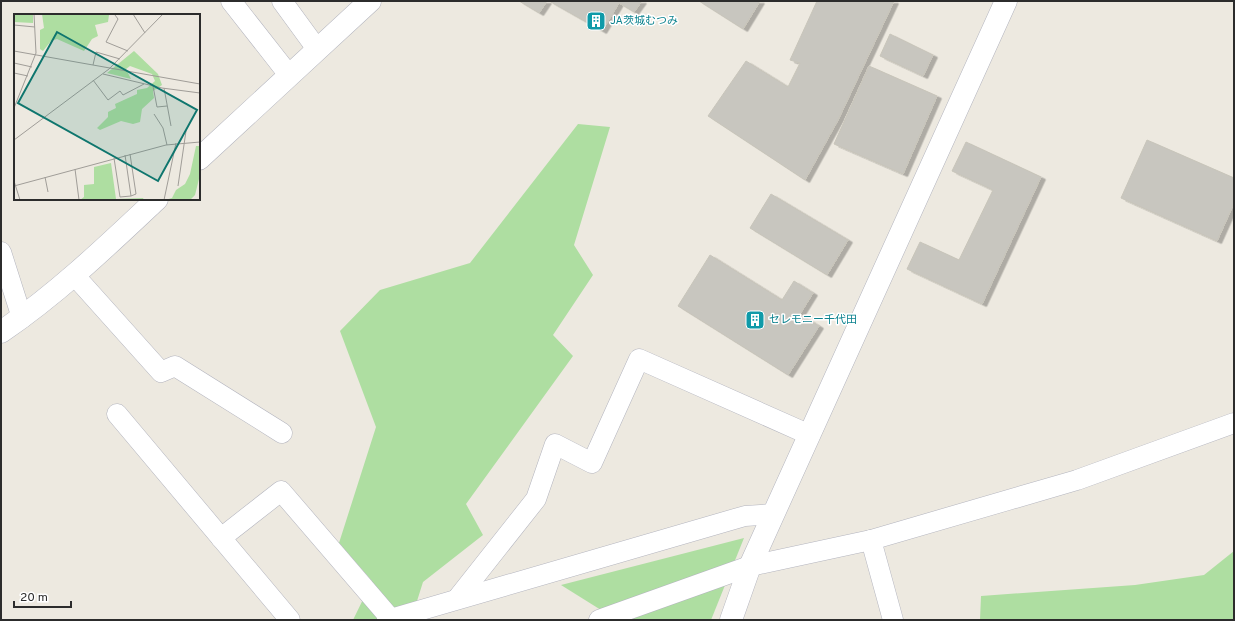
<svg xmlns="http://www.w3.org/2000/svg" width="1235" height="621" font-family="Overpass,'Noto Sans JP',sans-serif">
	<style>
		.green { fill: #aedea1 }
		.building { fill: #c8c6bf; stroke: #c8c5ba; filter: url(#shadow) }
		.lines { fill: none; stroke-linecap: round; stroke-linejoin: round }
		.street-casing { stroke: #b3b4be; stroke-width: 21 }
		.secondary-casing { stroke: #b3b4be; stroke-width: 23 }
		.street { stroke: #fff; stroke-width: 20 }
		.secondary { stroke: #fff; stroke-width: 22 }
		.labels { text-anchor: middle; dominant-baseline: central; stroke-width: 3; stroke-linejoin: round; paint-order: stroke }
		.culture-label { font-size: 11px; fill: #0d838f; stroke: #fff; text-anchor: start }
		.inset-road { fill: none; stroke: #a09d98; stroke-width: 1 }
		.view { fill: #0f766e; fill-opacity: 0.15; stroke: #0f766e; stroke-width: 2 }
		.inset-edge { fill: none; stroke: #2c2c2c; stroke-width: 2 }
	</style>
	<defs>
		<filter id="shadow"><feDropShadow dx="4.5" dy="2.5" stdDeviation="0" flood-color="#0004"/></filter>
	</defs>
	<rect width="100%" height="100%" fill="#ede9e0"/>
	<g class="green">
		<path d="M578,124L610,127L574,245L593,275L553,335L573,356L466,504L483,535L423,582L411,620H353L372,581L339,543L376,427L340,331L380,290L470,263Z"/>
		<path d="M744,538L711,620H617L561,585Z"/>
		<path d="M1234,551V620H980L981,596L1135,585L1204,575Z"/>
	</g>
	<g class="building">
		<path d="M519,1H547L539,13Z"/>
		<path d="M549,1H642L634,12L619,3L602,31Z"/>
		<path d="M699,1H760L743,29Z"/>
		<path d="M817,1H894L838,120L805,180L708,116L746,61L788,87L800,63L790,60Z"/>
		<path d="M890,34L933,55L923,76L880,56Z"/>
		<path d="M869,66L937,96L903,174L834,144Z"/>
		<path d="M1147,140L1234,178V203L1217,241L1121,198Z"/>
		<path d="M966,142L1041,177L982,304L907,269L920,242L959,260L993,190L952,171Z"/>
		<path d="M771,194L848,240L827,275L750,228Z"/>
		<path d="M710,255L782,300L794,281L813,293L800,314L819,326L788,375L678,306Z"/>
	</g>
	<g class="lines">
		<g class="street-casing">
			<g id="street">
				<path d="M231,1L289,75"/>
				<path d="M282,1L317,49"/>
				<path d="M1,252L22,318"/>
				<path d="M75,276L161,372L175,366L282,433"/>
				<path d="M117,414L290,620"/>
				<path d="M221,538L281,491L391,619"/>
				<path d="M871,540L893,620"/>
				<path d="M457,599L536,499L555,444L592,463L639,359L810,435"/>
				<path d="M387,620L745,516L774,514"/>
				<path d="M599,620L750,566L871,540L1077,480L1234,423"/>
			</g>
		</g>
		<g class="secondary-casing">
			<g id="secondary">
				<path d="M199,159L370,1"/>
				<path d="M1,332C58,293 107,246 157,199"/>
				<path d="M731,620L750,566L1006,1"/>
			</g>
		</g>
		<use href="#street" class="street"/>
		<use href="#secondary" class="secondary"/>
	</g>
	<defs>
		<g id="building-square" transform="scale(1)"><rect x="-9" y="-9" width="18" height="18" rx="4" fill="#0f9aa8" stroke="#fff"/><path d="M-4-6H4V6H1V3H-1V6H-4ZM-2.5-4.3h1.7v1.8h-1.7ZM.8-4.3h1.7v1.8H.8ZM-2.5-1h1.7V.8h-1.7ZM.8-1h1.7V.8H.8Z" fill="#fff"/></g>
	</defs>
	<g fill-rule="evenodd">
		<use href="#building-square" x="596" y="21"/>
		<use href="#building-square" x="755" y="320"/>
	</g>
	<g class="labels">
		<g class="culture-label">
			<text x="610" y="21">JA茨城むつみ</text>
			<text x="769" y="320">セレモニー千代田</text>
		</g>
	</g>
	<g transform="translate(14 14)">
		<rect width="186" height="186" fill="#ede9e0"/>
		<path d="M0,0H19V9L0,8ZM28,0H94L95,1L94,8L81,11L84,22L78,25L70,37L43,25L37,27L29,37L26,35V16L30,14ZM120,37L144,60L148,71L139,77L140,84L128,95L126,108L119,110L107,107L86,116L83,114L94,103V98L102,94L101,90L123,80V76L133,74L141,67L138,60L116,52L112,55L117,65L93,59ZM182,132H186V161L181,181L176,186H151L158,184L162,176L171,170L176,160ZM97,149L102,185L129,184L130,186H66L70,183V171L80,170V153Z" fill="#aedea1"/>
		<path class="inset-road" d="M119,0L131,19M101,1L104,5L92,28L114,37M0,11L21,13M0,37L186,70M0,49L18,53M79,51L82,38L106,45M0,59L14,62M89,60L148,74L186,79M79,66L94,86L106,77L109,81L130,70M139,72L143,93L153,92M150,74L157,112M0,94L22,39L20,0M140,100L149,114L153,131M0,126L95,55L149,0M111,141L117,182L122,180L116,140M100,144L106,183L117,182M61,155L65,186M31,163L34,178M0,167L6,186M0,172L152,131L186,128M164,172L172,117M150,186L162,129"/>
		<path class="view" d="M43,18L183,96L144,167L4,89Z"/>
		<rect width="186" height="186" class="inset-edge"/>
	</g>
	<rect width="1235" height="621" fill="none" stroke="#2c2c2c" stroke-width="4"/>
	<path d="M14 601v6h57v-6" fill="none" stroke="#2c2c2c" stroke-width="2"/>
	<text x="20" y="601" font-size="12" fill="#2c2c2c" stroke="#ffffff" stroke-width="3" paint-order="stroke">20 m</text>
</svg>
